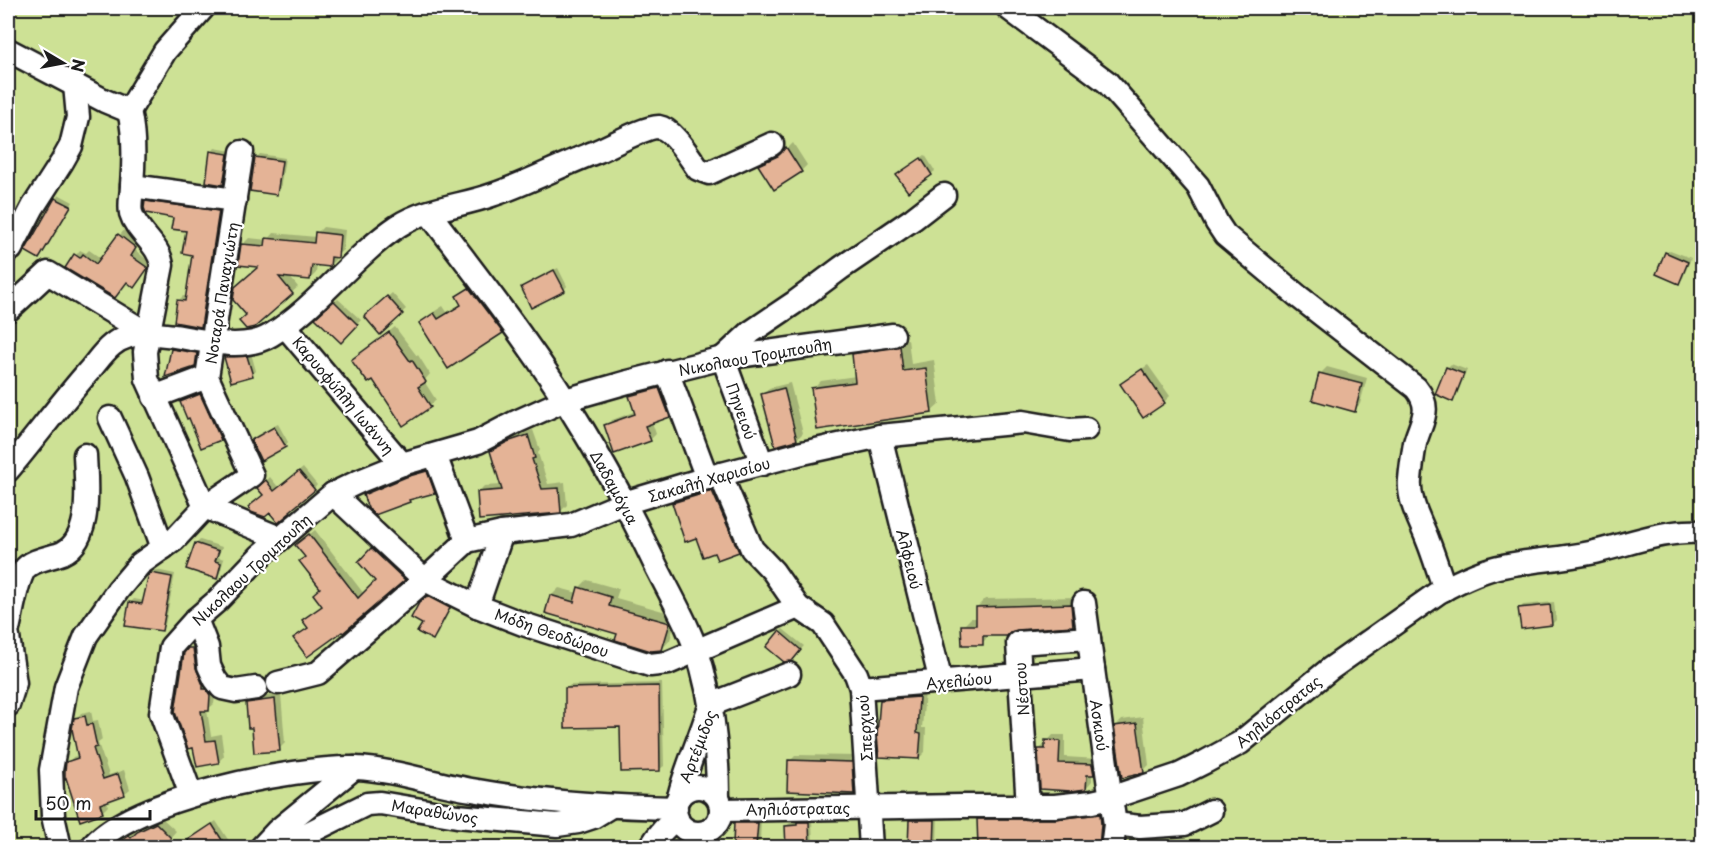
<svg xmlns="http://www.w3.org/2000/svg" width="1710" height="855" font-family="'Playpen Sans',sans-serif">
	<style>
		.green { fill: #cde195; stroke: #747e58; stroke-width: 1.5 }
		.shadow { fill: #0003 }
		.building { fill: #e4b396; stroke: #1c1c1c; stroke-width: 1.5 }
		.lines { fill: none; stroke-linecap: round; stroke-linejoin: round }
		.minor-casing { stroke: #1c1c1c; stroke-width: 27 }
		.minor { stroke: #fff; stroke-width: 22 }
		.labels { text-anchor: middle; dominant-baseline: central; stroke-width: 4.5; stroke-linejoin: round; paint-order: stroke }
		.street-label { font-size: 15px; fill: #1c1c1c; stroke: #fff }
	</style>
	<rect width="100%" height="100%" fill="#f7e8e0"/>
	<filter id="ink" filterUnits="userSpaceOnUse"><feTurbulence type="fractalNoise" baseFrequency=".0167" numOctaves="2"/><feDisplacementMap in="SourceGraphic" scale="12" xChannelSelector="R" yChannelSelector="G"/><feConvolveMatrix kernelMatrix="1 2 1 2 8 2 1 2 1" color-interpolation-filters="sRGB"/></filter>
	<g filter="url(#ink)">
		<rect class="green" x="8" y="8" width="1694" height="839"/>
		<g class="shadow">
			<path d="M793,143L807,165L801,171L760,165L766,160L785,151Z"/>
			<path d="M215,148L231,151L226,179L223,183L212,152Z"/>
			<path d="M260,154L285,158L280,190L276,194L256,158Z"/>
			<path d="M925,155L935,171L931,174L898,175Z"/>
			<path d="M60,195L73,202L42,254L56,199Z"/>
			<path d="M151,197L223,207L205,320L201,325L179,300L183,296H188L194,254L187,230L174,217L146,202Z"/>
			<path d="M323,227L345,230L343,250L336,256L335,260L329,266L317,264L316,273L310,279L289,276L298,287L254,326L247,315L261,266L243,244L249,238L268,240L274,233L316,237L317,233Z"/>
			<path d="M124,230L140,242L135,250L151,263L139,281H127L67,267L80,250L86,253L89,250L102,259Z"/>
			<path d="M1670,250L1691,258L1683,278L1679,282L1666,253Z"/>
			<path d="M558,268L567,286L564,290L523,288L526,284Z"/>
			<path d="M478,281L510,324L502,332L421,323L429,315L443,306L447,312L462,303L458,297L466,289Z"/>
			<path d="M392,293L406,309L380,332L366,316Z"/>
			<path d="M338,299L361,320L341,341L318,318Z"/>
			<path d="M395,327L417,356L418,355L430,374L424,381L436,400L430,406L359,355Z"/>
			<path d="M908,339L911,364L934,360L940,404L931,412L813,389L821,381L856,376L853,355L862,347Z"/>
			<path d="M178,344L202,348L200,360L194,366L172,350Z"/>
			<path d="M251,353L256,371L252,375L226,358L229,354Z"/>
			<path d="M1451,364L1467,370L1456,397L1453,400L1447,368Z"/>
			<path d="M1148,365L1170,396L1164,402L1122,384L1128,378Z"/>
			<path d="M1327,367L1367,378L1360,404L1354,410L1314,399L1321,373Z"/>
			<path d="M665,383L675,410L669,416L652,422L656,434L650,440L606,426L612,420L636,411L631,396L637,390Z"/>
			<path d="M790,383L803,433L797,439L763,394L769,388Z"/>
			<path d="M204,391L224,435L220,438L190,416L182,402L185,398Z"/>
			<path d="M278,424L288,442L285,446L253,440L256,436Z"/>
			<path d="M533,430L540,450L538,453L548,484L565,482L567,505L561,511L478,492L484,486L502,485L491,452L497,445L515,436Z"/>
			<path d="M432,467L439,486L434,491L413,497L409,501L365,495L370,490L413,472Z"/>
			<path d="M303,468L317,485L314,489L264,495L259,488L270,477L279,488Z"/>
			<path d="M718,485L744,545L738,551H715L673,503L679,497Z"/>
			<path d="M315,530L364,594L377,581L360,562L377,545L409,574L343,631L309,627L323,605L322,587L301,561L306,556L302,540Z"/>
			<path d="M200,540L222,547L218,557L224,559L220,573L216,577L196,544Z"/>
			<path d="M156,570L175,574L165,625L161,629L130,603L134,599L145,601L150,575Z"/>
			<path d="M587,580L619,589L616,598L677,615L670,640L662,649L619,633L551,596L559,588L578,593L579,588Z"/>
			<path d="M432,593L453,604L437,635L433,638L424,623L421,604Z"/>
			<path d="M1078,597L1081,616L1073,624L1017,628L991,634L982,643L963,626L971,618H977V607L985,599Z"/>
			<path d="M1554,602L1556,620L1552,624L1520,609L1523,605Z"/>
			<path d="M783,629L804,646L796,655L780,632Z"/>
			<path d="M196,643L216,688L214,704L207,710L211,736L221,734L224,756L218,762L198,765L185,654Z"/>
			<path d="M662,683L664,766L660,769L621,725L566,689L570,685Z"/>
			<path d="M925,692L922,728H926L925,752L919,758L881,701L887,695Z"/>
			<path d="M281,694L285,743L279,749L253,726L247,704L253,698Z"/>
			<path d="M91,711L93,721L98,720L102,740L98,743L109,775L124,770L130,789L124,794L106,800L108,806L102,812L68,763L73,757L79,755L76,719L81,713Z"/>
			<path d="M1143,717L1149,765L1143,771L1116,726L1122,720Z"/>
			<path d="M1053,735H1065V757L1098,759L1099,768L1092,774V781L1086,788L1040,749Z"/>
			<path d="M796,755L858,756L859,787L854,793L790,761Z"/>
			<path d="M1106,808V848H979L978,820L985,813Z"/>
			<path d="M914,817H938L937,843L934,847L911,821Z"/>
			<path d="M162,818L176,831L161,848H114L126,836L136,831L138,833L145,826Z"/>
			<path d="M802,819H812L813,848H787L786,826L790,823L799,822Z"/>
			<path d="M739,820H761L760,841L756,844L736,824Z"/>
			<path d="M216,821L229,841L221,848L193,837Z"/>
			<path d="M676,840L688,846L687,848H668Z"/>
		</g>
		<g class="building">
			<path d="M786,147L802,172L774,190L758,165L778,156Z"/>
			<path d="M210,151L228,154L223,185L206,182Z"/>
			<path d="M255,157L282,161L277,195L250,191Z"/>
			<path d="M921,158L932,175L908,192L896,175Z"/>
			<path d="M55,198L71,206L39,259L25,251Z"/>
			<path d="M145,201L219,211L201,327L174,322L177,300L185,301L192,255L182,253L186,231L171,229L173,218L146,213L144,208Z"/>
			<path d="M315,232L340,235L338,258L331,257L330,267L312,265L310,280L279,277L293,294L255,327L246,329L239,321L246,315L233,300L235,287L258,267L238,265L241,244L265,246L266,238L314,243Z"/>
			<path d="M118,234L136,248L131,256L148,268L134,288L127,282L115,298L65,268L74,254L80,258L83,254L96,264Z"/>
			<path d="M1665,252L1688,262L1679,284L1656,274Z"/>
			<path d="M554,270L565,291L531,308L521,287Z"/>
			<path d="M469,288L503,333L448,369L419,323L434,313L438,319L461,305L456,296Z"/>
			<path d="M387,296L403,314L380,335L364,316Z"/>
			<path d="M334,301L358,325L341,343L315,318Z"/>
			<path d="M389,332L410,361L412,360L426,382L418,387L431,407L403,426L373,380L368,383L351,360Z"/>
			<path d="M900,346L903,371L926,368L932,413L817,430L811,388L855,382L852,354Z"/>
			<path d="M171,349L197,353L195,367L165,377Z"/>
			<path d="M247,356L253,376L231,382L224,357Z"/>
			<path d="M1446,367L1464,374L1453,402L1435,394Z"/>
			<path d="M1142,369L1165,403L1143,418L1120,384Z"/>
			<path d="M1319,373L1362,384L1355,412L1312,400Z"/>
			<path d="M659,388L670,417L645,426L651,441L614,454L604,425L635,414L629,396Z"/>
			<path d="M784,388L797,440L775,446L761,394Z"/>
			<path d="M200,394L221,440L201,448L189,418L187,419L180,402Z"/>
			<path d="M274,427L286,447L261,461L251,440Z"/>
			<path d="M528,435L535,458L532,459L542,489L559,488L561,513L479,520L477,492L502,490L490,451L507,442Z"/>
			<path d="M299,471L315,490L290,511L291,512L278,523L270,513L265,517L251,512L248,507L263,495L257,488L266,480L274,491Z"/>
			<path d="M427,471L435,493L409,500L410,502L375,515L368,508L363,495L406,477Z"/>
			<path d="M712,491L739,552L717,560L714,553L703,557L696,538L685,542L672,503Z"/>
			<path d="M309,534L358,598L375,581L358,562L371,548L405,580L343,633L342,632L307,657L293,638L308,628L302,620L322,606L313,594L320,588L299,561L305,557L295,545Z"/>
			<path d="M195,543L219,551L215,561L221,563L217,579L186,569Z"/>
			<path d="M151,573L172,577L162,631L125,626L129,602L142,604L149,574Z"/>
			<path d="M578,587L611,597L609,606L670,623L662,650L651,651L615,640L617,634L545,613L550,595L574,602Z"/>
			<path d="M427,596L450,608L433,640L417,632L422,624L411,618L419,603Z"/>
			<path d="M1071,604L1073,626L1017,630L1011,632L1007,636H983V645H962L961,625H976V607Z"/>
			<path d="M1550,605L1552,625L1521,629L1518,608Z"/>
			<path d="M779,631L801,650L792,661L784,662L766,647Z"/>
			<path d="M188,648H193L196,668L203,685V689H206L210,695L209,711H201L206,741L215,740L219,763L197,767L193,748L188,749L175,712L184,653Z"/>
			<path d="M659,686L660,771L621,772L620,727L565,728V688Z"/>
			<path d="M919,697L917,733L921,734L919,759L879,757L877,735L880,700Z"/>
			<path d="M275,699L280,751L254,753L252,728H248L246,703Z"/>
			<path d="M85,716L87,725L92,724L97,747L93,748L103,779L118,774L125,795L100,804L103,813L80,821L66,778L65,779V771L66,762L78,758L72,729L74,718Z"/>
			<path d="M1137,723L1144,773L1122,778L1114,726Z"/>
			<path d="M1045,740L1060,741L1059,763L1092,764L1094,775H1087L1086,789L1071,791L1040,789L1038,749H1045Z"/>
			<path d="M788,760L852,762L854,794L787,791Z"/>
			<path d="M1100,814L1101,824L1099,848H978L977,819H1055Z"/>
			<path d="M909,820H935L934,848H908Z"/>
			<path d="M797,822H809L810,848H786L785,826L797,825Z"/>
			<path d="M156,823L171,838L162,848H112L119,842L129,836L131,838L137,832Z"/>
			<path d="M734,823H758L756,846L733,844Z"/>
			<path d="M212,824L227,848H193L188,840Z"/>
		</g>
		<g class="lines">
			<g class="minor-casing">
				<g id="minor">
					<path d="M1008,8L1107,82L1198,186L1217,223L1225,235L1299,297L1416,388C1433,409 1421,421 1415,443C1413,455 1411,468 1410,480C1408,501 1421,522 1428,541C1434,556 1439,573 1445,589"/>
					<path d="M8,50L105,101L129,111"/>
					<path d="M129,111C135,135 134,161 132,185C132,195 129,204 131,213C137,233 159,244 162,265L145,352L147,379L205,507"/>
					<path d="M129,111L165,51L203,8"/>
					<path d="M132,186L235,200"/>
					<path d="M429,213C482,283 537,352 582,428C609,472 633,518 655,564C672,598 692,631 702,668C713,708 718,756 718,798"/>
					<path d="M11,249L33,207L62,162L71,146L78,117L75,85"/>
					<path d="M8,310L48,273L148,334"/>
					<path d="M285,326L402,464"/>
					<path d="M667,371L707,478"/>
					<path d="M154,397L207,377"/>
					<path d="M110,418L137,477L163,548"/>
					<path d="M880,436L941,682"/>
					<path d="M435,455L467,541"/>
					<path d="M762,464L723,358L751,332L794,303L841,268L913,219L944,195"/>
					<path d="M8,470C35,438 60,404 88,372C96,363 103,352 112,345C151,313 226,363 271,335C318,306 352,257 398,226C426,208 461,206 492,195C528,183 561,165 596,152C610,146 647,126 659,127C673,129 690,158 698,169L709,173L772,144"/>
					<path d="M720,474L752,549L773,571L798,607L823,624L856,674L861,688L871,848"/>
					<path d="M333,494L425,580L477,606L523,624L650,665L668,663L798,607"/>
					<path d="M205,507L272,535"/>
					<path d="M1084,603L1109,786L1115,824L1112,848"/>
					<path d="M477,606L502,533"/>
					<path d="M196,619L207,647L209,666L215,679L222,688L236,691L256,688"/>
					<path d="M8,629C12,613 16,583 24,570C30,561 47,558 57,555C94,545 86,484 85,455"/>
					<path d="M8,637L15,683L8,705"/>
					<path d="M278,683L318,673L425,580L467,541L502,533L571,525L624,503L707,478L798,454L880,436L1023,422L1070,430L1086,429"/>
					<path d="M861,688L1093,669"/>
					<path d="M710,705L789,674"/>
					<circle cx="698" cy="810" r="23"/>
					<path d="M191,795L161,713L171,647L196,619L217,601L260,556L333,494L360,481L402,464L478,442L516,422L565,400L628,382L723,358L893,335"/>
					<path d="M679,797C686,768 699,741 708,712"/>
					<path d="M1028,807L1018,643L1089,638"/>
					<path d="M721,810L960,806H1055L1092,802L1110,798L1179,775L1205,762L1240,743L1330,669L1439,592C1459,581 1481,570 1503,566C1532,560 1561,559 1590,553C1627,545 1664,529 1702,532"/>
					<path d="M1115,824L1140,827L1185,824L1211,811"/>
					<path d="M60,848L53,816L51,770L66,687L86,636L118,590L140,564L174,540L205,507L252,475L207,377L242,152"/>
					<path d="M91,848C129,799 295,766 356,768C396,770 433,784 472,790C539,802 608,807 676,808"/>
					<path d="M261,848L277,831L354,768"/>
					<path d="M264,848L292,841L367,804L380,803L457,816L557,825L578,822L593,817L611,806"/>
					<path d="M650,848C658,835 665,826 677,818"/>
				</g>
			</g>
			<use href="#minor" class="minor"/>
		</g>
	</g>
	<g class="labels">
		<g class="street-label">
			<text transform="translate(221 293) rotate(-81)">Νοταρά Παναγιώτη</text>
			<text transform="translate(755 356) rotate(-10)">Νικολαου Τρομπουλη</text>
			<text transform="translate(344 395) rotate(50)">Καρυοφύλλη Ιωάννη</text>
			<text transform="translate(742 411) rotate(70)">Πηνειού</text>
			<text transform="translate(709 479) rotate(-16)">Σακαλή Χαρισίου</text>
			<text transform="translate(615 487) rotate(61)">Δαδαμόγια</text>
			<text transform="translate(910 559) rotate(76)">Αλφειού</text>
			<text transform="translate(251 569) rotate(-43)">Νικολαου Τρομπουλη</text>
			<text transform="translate(552 632) rotate(19)">Μόδη Θεοδώρου</text>
			<text transform="translate(959 680) rotate(-5)">Αχελώου</text>
			<text transform="translate(1021 689) rotate(-94)">Νέστου</text>
			<text transform="translate(1278 711) rotate(-39)">Αηλιόστρατας</text>
			<text transform="translate(1100 725) rotate(82)">Ασκιού</text>
			<text transform="translate(864 728) rotate(-94)">Σπερχιού</text>
			<text transform="translate(697 746) rotate(-69)">Αρτέμιδος</text>
			<text transform="translate(798 808) rotate(-1)">Αηλιόστρατας</text>
			<text transform="translate(435 811) rotate(9)">Μαραθώνος</text>
		</g>
	</g>
	<rect width="1710" height="855" fill="none" stroke="#fff" stroke-width="30"/>
	<rect x="15" y="15" width="1680" height="825" fill="none" stroke="#1c1c1c" stroke-width="2" filter="url(#ink)"/>
	<g transform="translate(63 63) rotate(100)" stroke="#ffffff" stroke-width="4.5" paint-order="stroke">
	<path d="M0-4.5L10 22L0 15L-10 22Z" fill="#1c1c1c"/>
	<text y="-9" font-size="16" font-weight="bold" text-anchor="middle" fill="#1c1c1c">N</text>
	</g>
	<path d="M36 810v9h114v-9" fill="none" stroke="#1c1c1c" stroke-width="3"/>
	<text x="45" y="810" font-size="18" fill="#1c1c1c" stroke="#ffffff" stroke-width="4.5" paint-order="stroke">50 m</text>
</svg>
